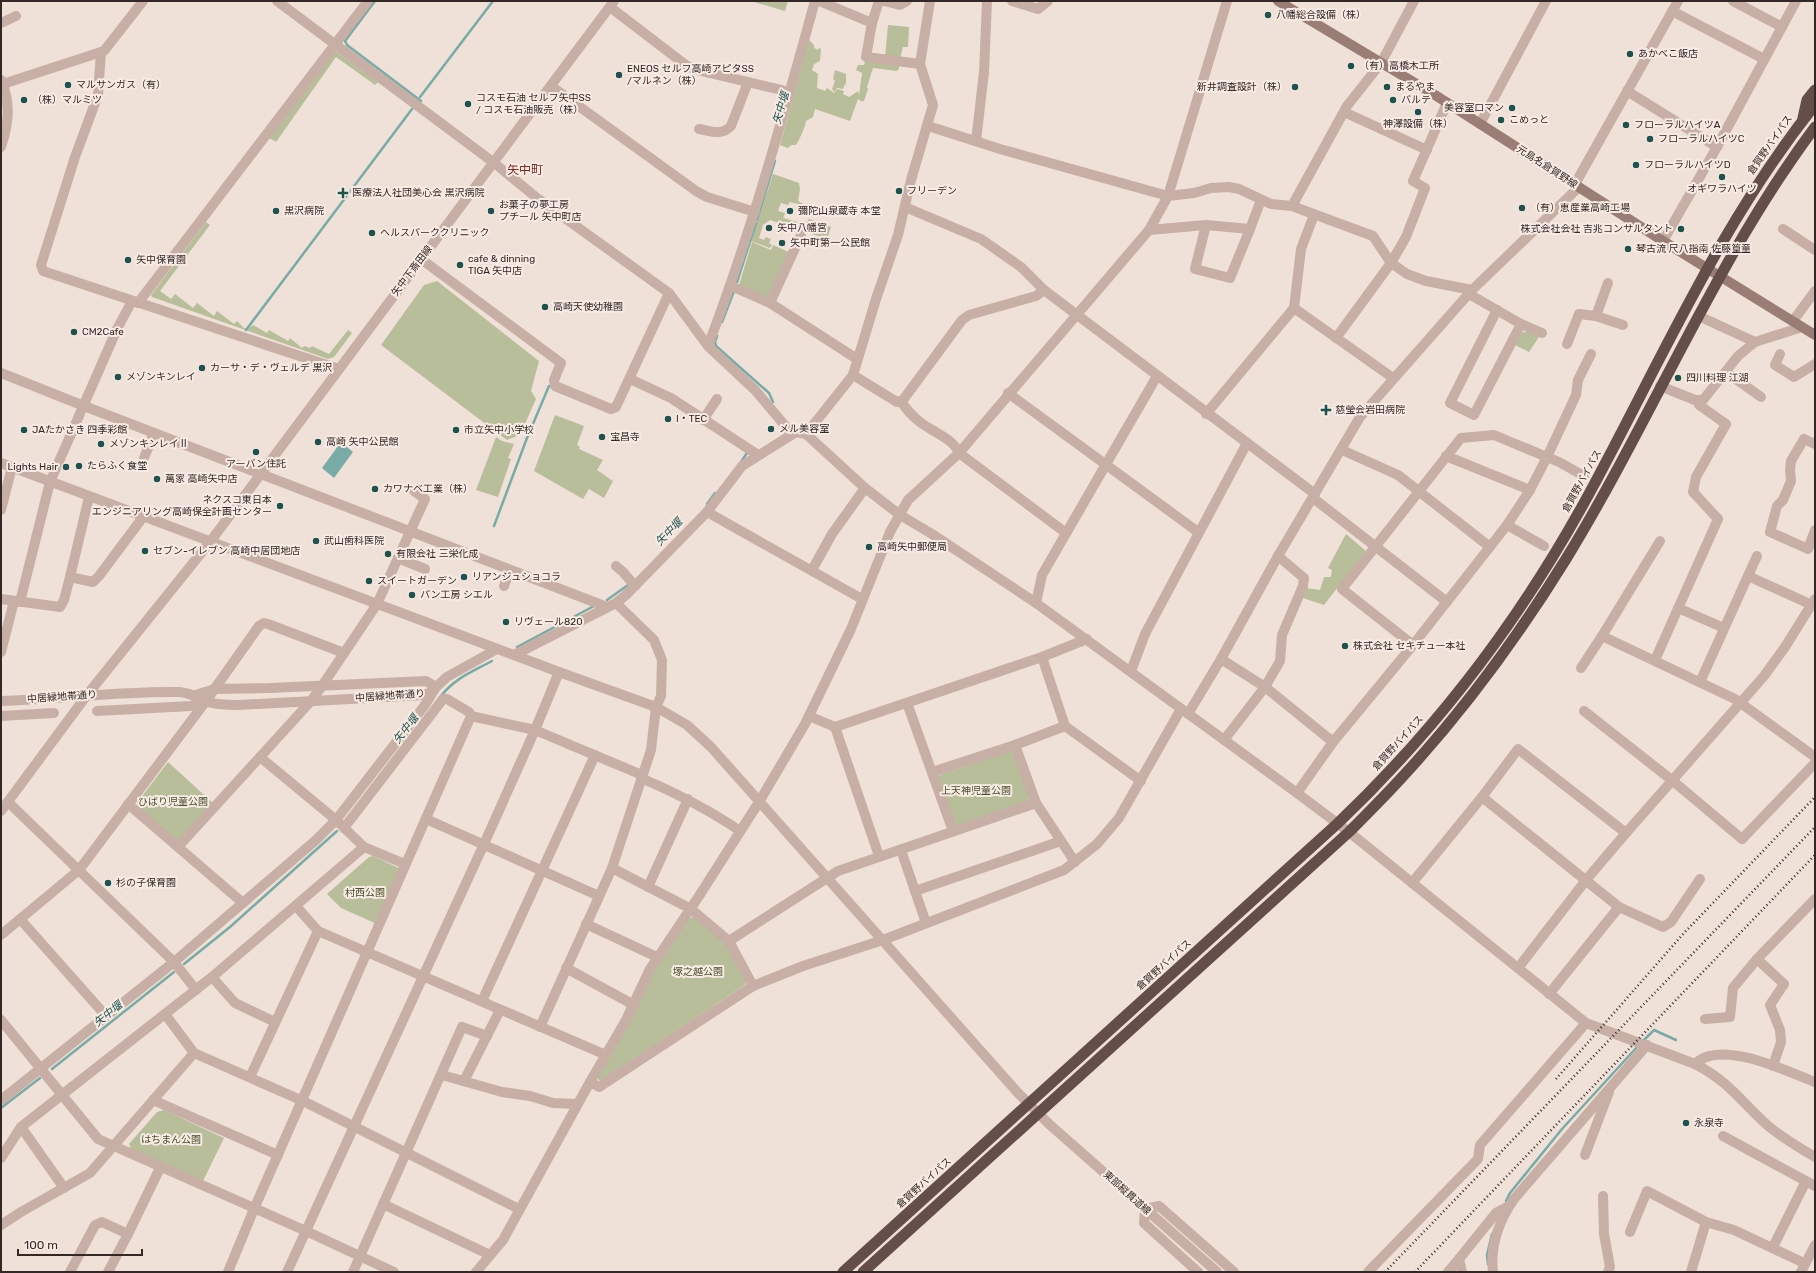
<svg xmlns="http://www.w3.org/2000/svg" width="1816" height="1273" font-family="Rubik,'Noto Sans JP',sans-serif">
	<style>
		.green { fill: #b7be99 }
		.water { fill: #78aba6 }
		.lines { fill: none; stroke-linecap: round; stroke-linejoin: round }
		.stream { stroke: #78aba6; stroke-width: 2.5 }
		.minor { stroke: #c7afa5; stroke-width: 10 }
		.tertiary { stroke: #c7afa5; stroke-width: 10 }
		.secondary { stroke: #9a7e76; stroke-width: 10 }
		.trunk { stroke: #644e4a; stroke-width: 11 }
		.rail { stroke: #332826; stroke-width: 2.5; stroke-dasharray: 1 3; stroke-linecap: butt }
		.poi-dot { fill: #1d524d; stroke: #f8ebe4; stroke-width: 1.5 }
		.labels { text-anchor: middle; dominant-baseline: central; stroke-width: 4; stroke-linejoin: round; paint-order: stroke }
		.poi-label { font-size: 10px; fill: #332826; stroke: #f8ebe4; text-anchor: start }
		.street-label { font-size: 10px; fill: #332826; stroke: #f8ebe4 }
		.park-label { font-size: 10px; fill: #48502b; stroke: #f8ebe4 }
		.water-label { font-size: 11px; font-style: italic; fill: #1d524d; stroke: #f8ebe4 }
		.quarter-label { font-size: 12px; fill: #7e2a22; stroke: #f8ebe4 }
	</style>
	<rect width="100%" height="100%" fill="#f0e1d8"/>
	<g class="green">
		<path d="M755,1H788L785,11L754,2Z"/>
		<path d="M888,25L909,27L908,47H903L900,59L885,57Z"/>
		<path d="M809,40L814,45V48L818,50L819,48L821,49L820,61L814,64L812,70L818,74L817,88L825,91L827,88L834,93L837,89L844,91L843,94L849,97L858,91L859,95L862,73L856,70L858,65H864L866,58L899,65V68L897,71L873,68L867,87L868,89L864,101H861L858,99L850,121L815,109L813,117L806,121C806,125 799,141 796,145H791L788,148L780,145Z"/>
		<path d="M334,51L337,52L378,82L375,85L336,57L276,142L269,138Z"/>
		<path d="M835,70L846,74V85L845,84L843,89L837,88L834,92L832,89L835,81L833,79Z"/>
		<path d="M773,174L799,183L800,189L798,201L805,205L803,210L797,208L798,204L790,202L788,205L781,203L778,211L785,213L783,218L805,224L809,219L831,227L827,239L770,220L763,225L759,238L764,240L766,237L771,239L769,243L772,245L770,248L751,241Z"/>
		<path d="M206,222L210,225L160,291L171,299L175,294L193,308L197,303L214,316L217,311L234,324L237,321L244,328L248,329L253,325L267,333L269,330L288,341L290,338L302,348L304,346L310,348L312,346L329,354L348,330L352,333L334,357L328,359L152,297L151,295Z"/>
		<path d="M752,242L771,250L773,245L791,253L768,300L739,285Z"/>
		<path d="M437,281L539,361L531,391L536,399L520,435L507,440L381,345L424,285Z"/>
		<path d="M1528,331L1539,337L1529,352L1515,345L1521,333Z"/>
		<path d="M555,415L584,426L577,445L580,447L579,449L603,460L597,470L613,481L604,498L589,489L583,499L534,471Z"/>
		<path d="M496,437L502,441L514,444L508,458L511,459L498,497L476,490Z"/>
		<path d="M1346,534L1366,551L1324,605L1303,598L1307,588L1320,590L1324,577H1331L1332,570L1328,568Z"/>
		<path d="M1010,751L1014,752L1030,798L1028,801L957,826L954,824L938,779L939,775Z"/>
		<path d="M168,762L214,804L182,840L176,841L139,807L137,803Z"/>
		<path d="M373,856L401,869L377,924L341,908L327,894L369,857Z"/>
		<path d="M694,916L726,944L746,982L745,985L600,1081L597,1078L657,966L689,919Z"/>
		<path d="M164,1110L224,1138L203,1181L131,1149L129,1144L157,1112Z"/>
	</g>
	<path class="water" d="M341,442L353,452L334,478L322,468Z"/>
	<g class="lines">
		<g class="stream">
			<path d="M375,1L345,41L347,45L421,101"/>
			<path d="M420,97L493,1"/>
			<path d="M757,220L775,161"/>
			<path d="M737,282L756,223"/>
			<path d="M722,322L734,291"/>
			<path d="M246,330L412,109"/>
			<path d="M717,336L715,342L716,346L769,393L773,402"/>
			<path d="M741,462L747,453"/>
			<path d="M707,504L715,493"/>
			<path d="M494,526L527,438L549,386"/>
			<path d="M607,600L628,585"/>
			<path d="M517,647L594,606"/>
			<path d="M441,696C455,678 472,672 492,661"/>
			<path d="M184,964L230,927L337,831"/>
			<path d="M1643,1041L1654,1030L1676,1040"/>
			<path d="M52,1069L174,972"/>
			<path d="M1,1108L40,1078"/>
			<path d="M1506,1201L1510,1193L1562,1129L1638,1046"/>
			<path d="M1488,1264L1487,1255L1492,1234"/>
		</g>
		<g class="minor">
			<path d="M277,1L493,162L537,198L669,293L708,346L755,390L792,434"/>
			<path d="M819,1L872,23L866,57L920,64"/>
			<path d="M884,1L900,5L907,1"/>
			<path d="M1012,1L1038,9L1048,1"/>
			<path d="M1733,1L1782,27"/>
			<path d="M610,7L687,66L697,70L790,92"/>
			<path d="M1672,11L1764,59"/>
			<path d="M1,23L16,16"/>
			<path d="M872,23L879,1"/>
			<path d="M101,52L98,95L75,157L41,265L43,271L339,369"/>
			<path d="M1,80C11,103 9,123 1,147"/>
			<path d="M3,84L104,51L143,1"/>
			<path d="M551,86L696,191L707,197L755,212"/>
			<path d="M1627,91L1717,147"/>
			<path d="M1344,112L1427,150"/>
			<path d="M1480,124L1546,1"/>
			<path d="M928,126L1000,149L1168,196L1194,193L1211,188L1229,187L1239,189L1271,204L1292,206L1347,106L1381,63"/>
			<path d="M699,129C711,131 722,136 731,126L748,82"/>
			<path d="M976,141L984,72L987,1"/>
			<path d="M1575,184L1678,1"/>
			<path d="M1292,206L1373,236L1391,263L1407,274L1426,281L1472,290"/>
			<path d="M905,207L981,239L1021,267L1044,290L1315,494"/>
			<path d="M1206,225L1195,269L1230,278L1250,229"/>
			<path d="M1783,229L1815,250"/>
			<path d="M1149,230L1206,225L1250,229L1261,200"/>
			<path d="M1663,241L1717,147L1796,1"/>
			<path d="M421,259L561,363L554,380L555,386L611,409L616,407L669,293"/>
			<path d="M731,286L770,303L857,359"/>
			<path d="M1469,294L1521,324L1542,333"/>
			<path d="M138,303L368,1"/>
			<path d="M770,303L801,235"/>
			<path d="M1294,308L1393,378"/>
			<path d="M1497,310L1450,403L1474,415L1521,324"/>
			<path d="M1596,316L1608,283"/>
			<path d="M1703,318L1755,342"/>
			<path d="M1793,321L1815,291"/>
			<path d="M1336,338L1391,263L1406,237L1425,188L1413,181L1447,103"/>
			<path d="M1567,344L1579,314L1596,316L1623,325"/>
			<path d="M708,346C751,233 783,117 815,1"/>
			<path d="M1780,354L1775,365L1794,377L1815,364"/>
			<path d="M1726,372L1761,397"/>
			<path d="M1,373L84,406L607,607"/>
			<path d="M853,375L897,402L903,400L962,320L969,315L1036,296L1044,290"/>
			<path d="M630,379L671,398L758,455"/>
			<path d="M1660,386L1695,400H1703L1738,356L1755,342L1802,327"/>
			<path d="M1008,393L1198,532"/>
			<path d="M901,401C906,409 912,416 920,422C932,432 953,438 959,453L1066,533"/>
			<path d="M1206,414L1294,308L1301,249L1314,215"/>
			<path d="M703,420L717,399"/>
			<path d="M806,434L853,375L876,299L898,235L911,180L933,105L920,64L930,1"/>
			<path d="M1815,444L1804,439L1791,461L1790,470L1791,481L1783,500L1777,506L1770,532L1808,549L1815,530"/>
			<path d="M1342,450L1398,475L1490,547"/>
			<path d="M1446,456L1530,490"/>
			<path d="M144,458L154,433"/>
			<path d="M1,510L12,467"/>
			<path d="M707,512L862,599"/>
			<path d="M1507,525L1544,546"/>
			<path d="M398,558L425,569"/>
			<path d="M616,566L623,572L635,586"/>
			<path d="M812,570L832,534L865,488"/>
			<path d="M1748,576L1812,605"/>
			<path d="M70,577L93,582L99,576L143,517"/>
			<path d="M504,586L510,570"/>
			<path d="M1,599L60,607L64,600L70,577L89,497"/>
			<path d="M20,602L50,482L117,329L132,301"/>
			<path d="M1036,603L1042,575L1157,376"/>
			<path d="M1678,608L1724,628"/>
			<path d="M1602,636L1735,699L1815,757"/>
			<path d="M1413,645L1342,589L1461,438L1494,435L1559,462L1584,476"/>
			<path d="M1,652L14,601"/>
			<path d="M514,655L616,603L626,595L707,512L742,466L796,432L806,434L865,488L900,515"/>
			<path d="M1042,657L1065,726L1141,781"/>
			<path d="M1221,659L1265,687L1333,742"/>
			<path d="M1655,660L1718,519L1693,492L1696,477L1726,424L1699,405V401"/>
			<path d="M1581,668L1602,636L1660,541"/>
			<path d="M1131,671L1145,634L1247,443"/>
			<path d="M1700,682L1757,556"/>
			<path d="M907,703L953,831"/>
			<path d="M97,711L191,706L206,701"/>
			<path d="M1188,714L1221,659L1278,556L1360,417L1472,290L1579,187"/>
			<path d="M1,716L54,713"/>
			<path d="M471,716L535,730L642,775"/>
			<path d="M809,716L835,727L1042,657L1087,639"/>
			<path d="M835,727L879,856"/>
			<path d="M1224,740L1265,687L1280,661L1282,635L1303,586L1304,578L1278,556"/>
			<path d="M1015,745L1036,803L1075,862"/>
			<path d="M260,757L336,820L364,847L405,864"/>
			<path d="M932,772L1015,745L1065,726"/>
			<path d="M641,778C676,793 708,809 740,831"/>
			<path d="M1297,793L1333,742L1413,645L1507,525L1530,490L1547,457L1576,395L1578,380L1591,354"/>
			<path d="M8,802L174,962L196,990"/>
			<path d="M128,804L243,903"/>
			<path d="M426,819L599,896"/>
			<path d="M1626,833L1518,749L1482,797L1619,907L1663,927L1671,922L1700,879"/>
			<path d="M1742,839L1815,763"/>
			<path d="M178,847L311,701L322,686L377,604L425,499L414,491"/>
			<path d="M901,850L926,923"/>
			<path d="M612,868L691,909L729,941L753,986"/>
			<path d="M1412,883L1482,797"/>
			<path d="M648,887L688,799"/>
			<path d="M915,891L1061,841"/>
			<path d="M296,906L318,931L606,1055"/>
			<path d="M20,919L106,1016"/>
			<path d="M586,924L657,957"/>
			<path d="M1,935L79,870L206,701L259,626L264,623L268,624L344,653"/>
			<path d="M729,941L838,871L1036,803"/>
			<path d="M566,968L634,1005"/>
			<path d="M212,977L235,1003L275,1022"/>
			<path d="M1549,994L1619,907"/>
			<path d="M482,1001L595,755"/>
			<path d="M165,1014L194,1053L303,1101L519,1209"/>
			<path d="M1705,1019L1730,1017L1733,988L1757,959"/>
			<path d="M1,1020L98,1139L306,1231L394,1272"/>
			<path d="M540,1027L612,868L651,750L656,707L661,696L662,660L654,640L616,603"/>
			<path d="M1695,1064C1720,1038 1788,1072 1815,1082"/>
			<path d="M1773,1066L1781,1042L1780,1030L1770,1005L1784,984L1757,959L1815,899"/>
			<path d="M442,1075L502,1092L530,1096L553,1103L577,1104"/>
			<path d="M250,1077L318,931"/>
			<path d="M464,1081L500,1010"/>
			<path d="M590,1082L599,1087L753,986L803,966L883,940L1064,870L1097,844L1119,818L1181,709"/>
			<path d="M1,1100L174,962L316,840L336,820L425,705L436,687L447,677L497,649"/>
			<path d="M153,1100L278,1155"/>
			<path d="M21,1127L64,1188"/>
			<path d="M1723,1136L1815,1186"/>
			<path d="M1585,1155L1609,1092"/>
			<path d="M1,1158L21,1127L212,977L364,847"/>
			<path d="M1603,1196L1604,1234L1610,1267L1608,1272"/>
			<path d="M383,1204L490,1255"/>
			<path d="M1,1225L21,1212L90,1173L194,1053"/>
			<path d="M1630,1232L1647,1191L1706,1222L1734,1230L1804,1263"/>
			<path d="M1773,1247L1806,1181"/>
			<path d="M70,1272L95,1225L102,1222L128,1234"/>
			<path d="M108,1272L128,1234L161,1166"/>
			<path d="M228,1272L254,1209L471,716L469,712L447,699H443L344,828"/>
			<path d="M353,1272L462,1027L487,1036"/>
			<path d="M1198,1272L1144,1223L1145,1209L1159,1206L1234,1272"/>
			<path d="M1368,1272L1478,1159L1480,1145L1586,1023"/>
			<path d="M1448,1272L1459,1259"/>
			<path d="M1462,1272L1459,1259L1496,1213L1509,1206"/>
			<path d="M1493,1272C1490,1247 1499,1221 1514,1199L1647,1045"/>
			<path d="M1691,1272L1706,1222"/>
			<path d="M1801,1272L1815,1245"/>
		</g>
		<g class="tertiary">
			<path d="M1381,63L1414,1"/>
			<path d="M1,463L559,672L656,707L687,725L711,747L1018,1093L1049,1124L1217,1272"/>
			<path d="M1313,498L1447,602"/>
			<path d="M900,515L932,534L1036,603L1297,793L1349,832L1586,1023L1695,1064C1728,1081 1740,1100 1766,1124C1781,1137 1798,1147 1815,1157"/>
			<path d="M1,701C60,699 119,691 179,692C193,693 196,698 208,702C218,705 228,705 238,705L423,695L429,693L436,687L426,681L270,688L215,689L195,695"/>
			<path d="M1584,711L1673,781L1742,839"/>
			<path d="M1,811L87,695L210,542L614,1"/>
			<path d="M1518,968L1586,880L1626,833L1764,676L1785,647L1815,599"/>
			<path d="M287,1272L484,844L535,730L559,672"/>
			<path d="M476,1272L503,1240L590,1082L626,1020L650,969L699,896L759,802L805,724L851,629L890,532L908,500L959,453L1149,230L1168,196L1227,1"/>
		</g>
		<path class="secondary" d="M1278,1L1435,95L1663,241L1815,335"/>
		<g class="trunk">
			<path d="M1803,118L1807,100L1815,90"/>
			<path d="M843,1272L1337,824C1438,728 1524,614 1590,492C1661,361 1721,222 1815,105"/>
			<path d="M863,1272L1349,832C1368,813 1387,794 1405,774C1465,709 1519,635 1566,559C1653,417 1715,261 1815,127"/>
		</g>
		<g class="rail">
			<path d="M1556,1079L1684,933L1815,797"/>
			<path d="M1385,1272L1815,827"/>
			<path d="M1415,1272L1815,855"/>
		</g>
	</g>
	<g class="poi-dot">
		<circle cx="1268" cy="15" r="4"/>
		<circle cx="1630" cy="54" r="4"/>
		<circle cx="1351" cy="66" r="4"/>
		<circle cx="619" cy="75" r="4"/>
		<circle cx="68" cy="85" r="4"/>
		<circle cx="1295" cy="87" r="4"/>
		<circle cx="1387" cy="87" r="4"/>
		<circle cx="24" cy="100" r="4"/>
		<circle cx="1393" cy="100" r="4"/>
		<circle cx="468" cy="104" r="4"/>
		<circle cx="1512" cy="108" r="4"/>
		<circle cx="1418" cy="112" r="4"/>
		<circle cx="1501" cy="120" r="4"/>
		<circle cx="1626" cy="125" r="4"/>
		<circle cx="1650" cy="139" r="4"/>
		<circle cx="1636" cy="165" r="4"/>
		<circle cx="1722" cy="177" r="4"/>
		<circle cx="899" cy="191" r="4"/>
		<path d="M341 187h4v4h4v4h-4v4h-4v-4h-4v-4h4z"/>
		<circle cx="1522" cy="208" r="4"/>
		<circle cx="276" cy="211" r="4"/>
		<circle cx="491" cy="211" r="4"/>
		<circle cx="790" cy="211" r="4"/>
		<circle cx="769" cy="228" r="4"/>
		<circle cx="1681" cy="229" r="4"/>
		<circle cx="372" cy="233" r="4"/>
		<circle cx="782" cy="243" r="4"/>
		<circle cx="1628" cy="249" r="4"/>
		<circle cx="128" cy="260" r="4"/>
		<circle cx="460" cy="265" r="4"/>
		<circle cx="545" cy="307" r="4"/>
		<circle cx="74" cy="332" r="4"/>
		<circle cx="202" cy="368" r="4"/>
		<circle cx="118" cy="377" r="4"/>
		<circle cx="1678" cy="378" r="4"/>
		<path d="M1324 404h4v4h4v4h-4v4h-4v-4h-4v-4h4z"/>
		<circle cx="668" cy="419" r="4"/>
		<circle cx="771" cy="429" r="4"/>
		<circle cx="24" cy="430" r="4"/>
		<circle cx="456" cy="430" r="4"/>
		<circle cx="602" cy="437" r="4"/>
		<circle cx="318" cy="442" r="4"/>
		<circle cx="101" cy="444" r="4"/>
		<circle cx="256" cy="452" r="4"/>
		<circle cx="79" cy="466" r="4"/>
		<circle cx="66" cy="467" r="4"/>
		<circle cx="157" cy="479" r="4"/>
		<circle cx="375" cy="489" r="4"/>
		<circle cx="280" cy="506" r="4"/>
		<circle cx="316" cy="541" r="4"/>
		<circle cx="869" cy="547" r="4"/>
		<circle cx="145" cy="551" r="4"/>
		<circle cx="388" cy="554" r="4"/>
		<circle cx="464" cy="577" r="4"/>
		<circle cx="369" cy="581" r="4"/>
		<circle cx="412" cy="595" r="4"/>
		<circle cx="506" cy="622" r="4"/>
		<circle cx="1345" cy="646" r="4"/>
		<circle cx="108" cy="883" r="4"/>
		<circle cx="1686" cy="1123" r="4"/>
	</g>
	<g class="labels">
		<g class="poi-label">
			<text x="1276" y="15">八幡総合設備（株）</text>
			<text x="1638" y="54">あかべこ飯店</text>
			<text x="1359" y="66">（有）高橋木工所</text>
			<text x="627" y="69">ENEOS セルフ高崎アピタSS<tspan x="627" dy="12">/マルネン（株）</tspan></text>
			<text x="76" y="85">マルサンガス（有）</text>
			<text x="1287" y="87" text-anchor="end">新井調査設計（株）</text>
			<text x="1395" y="87">まるやま</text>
			<text x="476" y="98">コスモ石油 セルフ矢中SS<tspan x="476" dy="12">/ コスモ石油販売（株）</tspan></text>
			<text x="32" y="100">（株）マルミツ</text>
			<text x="1401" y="100">パルテ</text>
			<text x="1504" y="108" text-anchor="end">美容室ロマン</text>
			<text x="1509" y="120">こめっと</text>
			<text x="1418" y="124" text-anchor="middle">神澤設備（株）</text>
			<text x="1634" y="125">フローラルハイツA</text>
			<text x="1658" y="139">フローラルハイツC</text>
			<text x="1644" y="165">フローラルハイツD</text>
			<text x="1722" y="189" text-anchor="middle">オギワラハイツ</text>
			<text x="907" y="191">フリーデン</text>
			<text x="352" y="193">医療法人社団美心会 黒沢病院</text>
			<text x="499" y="205">お菓子の夢工房<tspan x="499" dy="12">プチール 矢中町店</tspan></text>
			<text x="1530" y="208">（有）恵産業高崎工場</text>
			<text x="284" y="211">黒沢病院</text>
			<text x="798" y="211">彌陀山泉蔵寺 本堂</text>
			<text x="777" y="228">矢中八幡宮</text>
			<text x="1673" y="229" text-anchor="end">株式会社会社 吉兆コンサルタント</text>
			<text x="380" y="233">ヘルスパーククリニック</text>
			<text x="790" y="243">矢中町第一公民館</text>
			<text x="1636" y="249">琴古流 尺八指南 佐藤篁童</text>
			<text x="468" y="259">cafe &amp; dinning<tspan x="468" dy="12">TIGA 矢中店</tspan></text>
			<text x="136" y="260">矢中保育園</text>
			<text x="553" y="307">高崎天使幼稚園</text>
			<text x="82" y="332">CM2Cafe</text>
			<text x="210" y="368">カーサ・デ・ヴェルデ 黒沢</text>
			<text x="126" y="377">メゾンキンレイ</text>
			<text x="1686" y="378">四川料理 江湖</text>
			<text x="1335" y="410">慈瑩会岩田病院</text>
			<text x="676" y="419">I・TEC</text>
			<text x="779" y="429">メル美容室</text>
			<text x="32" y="430">JAたかさき 四季彩館</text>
			<text x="464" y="430">市立矢中小学校</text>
			<text x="610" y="437">宝昌寺</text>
			<text x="326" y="442">高崎 矢中公民館</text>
			<text x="109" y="444">メゾンキンレイⅡ</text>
			<text x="256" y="464" text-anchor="middle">アーバン住託</text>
			<text x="87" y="466">たらふく食堂</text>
			<text x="58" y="467" text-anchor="end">Lights Hair</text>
			<text x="165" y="479">萬家 高崎矢中店</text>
			<text x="383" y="489">カワナベ工業（株）</text>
			<text x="272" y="500" text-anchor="end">ネクスコ東日本<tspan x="272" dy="12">エンジニアリング高崎保全計画センター</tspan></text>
			<text x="324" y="541">武山歯科医院</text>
			<text x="877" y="547">高崎矢中郵便局</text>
			<text x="153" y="551">セブン-イレブン 高崎中居団地店</text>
			<text x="396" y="554">有限会社 三栄化成</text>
			<text x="472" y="577">リアンジュショコラ</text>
			<text x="377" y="581">スイートガーデン</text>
			<text x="420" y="595">パン工房 シエル</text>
			<text x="514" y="622">リヴェール820</text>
			<text x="1353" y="646">株式会社 セキチュー本社</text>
			<text x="116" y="883">杉の子保育園</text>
			<text x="1694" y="1123">永泉寺</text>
		</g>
		<g class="street-label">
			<text transform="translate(1770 145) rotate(-55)">倉賀野バイパス</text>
			<text transform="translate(1547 167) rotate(33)">元島名倉賀野線</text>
			<text transform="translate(412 271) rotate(-53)">矢中下斎田線</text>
			<text transform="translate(1582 481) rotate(-61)">倉賀野バイパス</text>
			<text transform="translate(390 696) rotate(-4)">中居緑地帯通り</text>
			<text transform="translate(62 697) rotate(-4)">中居緑地帯通り</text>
			<text transform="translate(1398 743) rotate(-48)">倉賀野バイパス</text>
			<text transform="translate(1164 965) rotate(-42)">倉賀野バイパス</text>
			<text transform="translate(924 1183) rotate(-42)">倉賀野バイパス</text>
			<text transform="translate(1127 1193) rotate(42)">東部縦貫道線</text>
		</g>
		<g class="park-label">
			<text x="976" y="791">上天神児童公園</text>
			<text x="173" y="802">ひばり児童公園</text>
			<text x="365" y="893">村西公園</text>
			<text x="698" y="972">塚之越公園</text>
			<text x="171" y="1140">はちまん公園</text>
		</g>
		<g class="water-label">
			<text transform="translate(781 108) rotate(-74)">矢中堰</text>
			<text transform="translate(669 532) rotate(-46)">矢中堰</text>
			<text transform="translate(406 729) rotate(-52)">矢中堰</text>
			<text transform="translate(108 1014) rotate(-39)">矢中堰</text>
		</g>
		<g class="quarter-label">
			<text x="525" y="170">矢中町</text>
		</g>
	</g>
	<rect width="1816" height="1273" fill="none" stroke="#332826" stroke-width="4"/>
	<path d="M18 1249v6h124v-6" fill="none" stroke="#332826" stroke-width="2"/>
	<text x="24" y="1249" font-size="12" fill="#332826" stroke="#f8ebe4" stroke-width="3" paint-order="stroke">100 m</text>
</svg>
